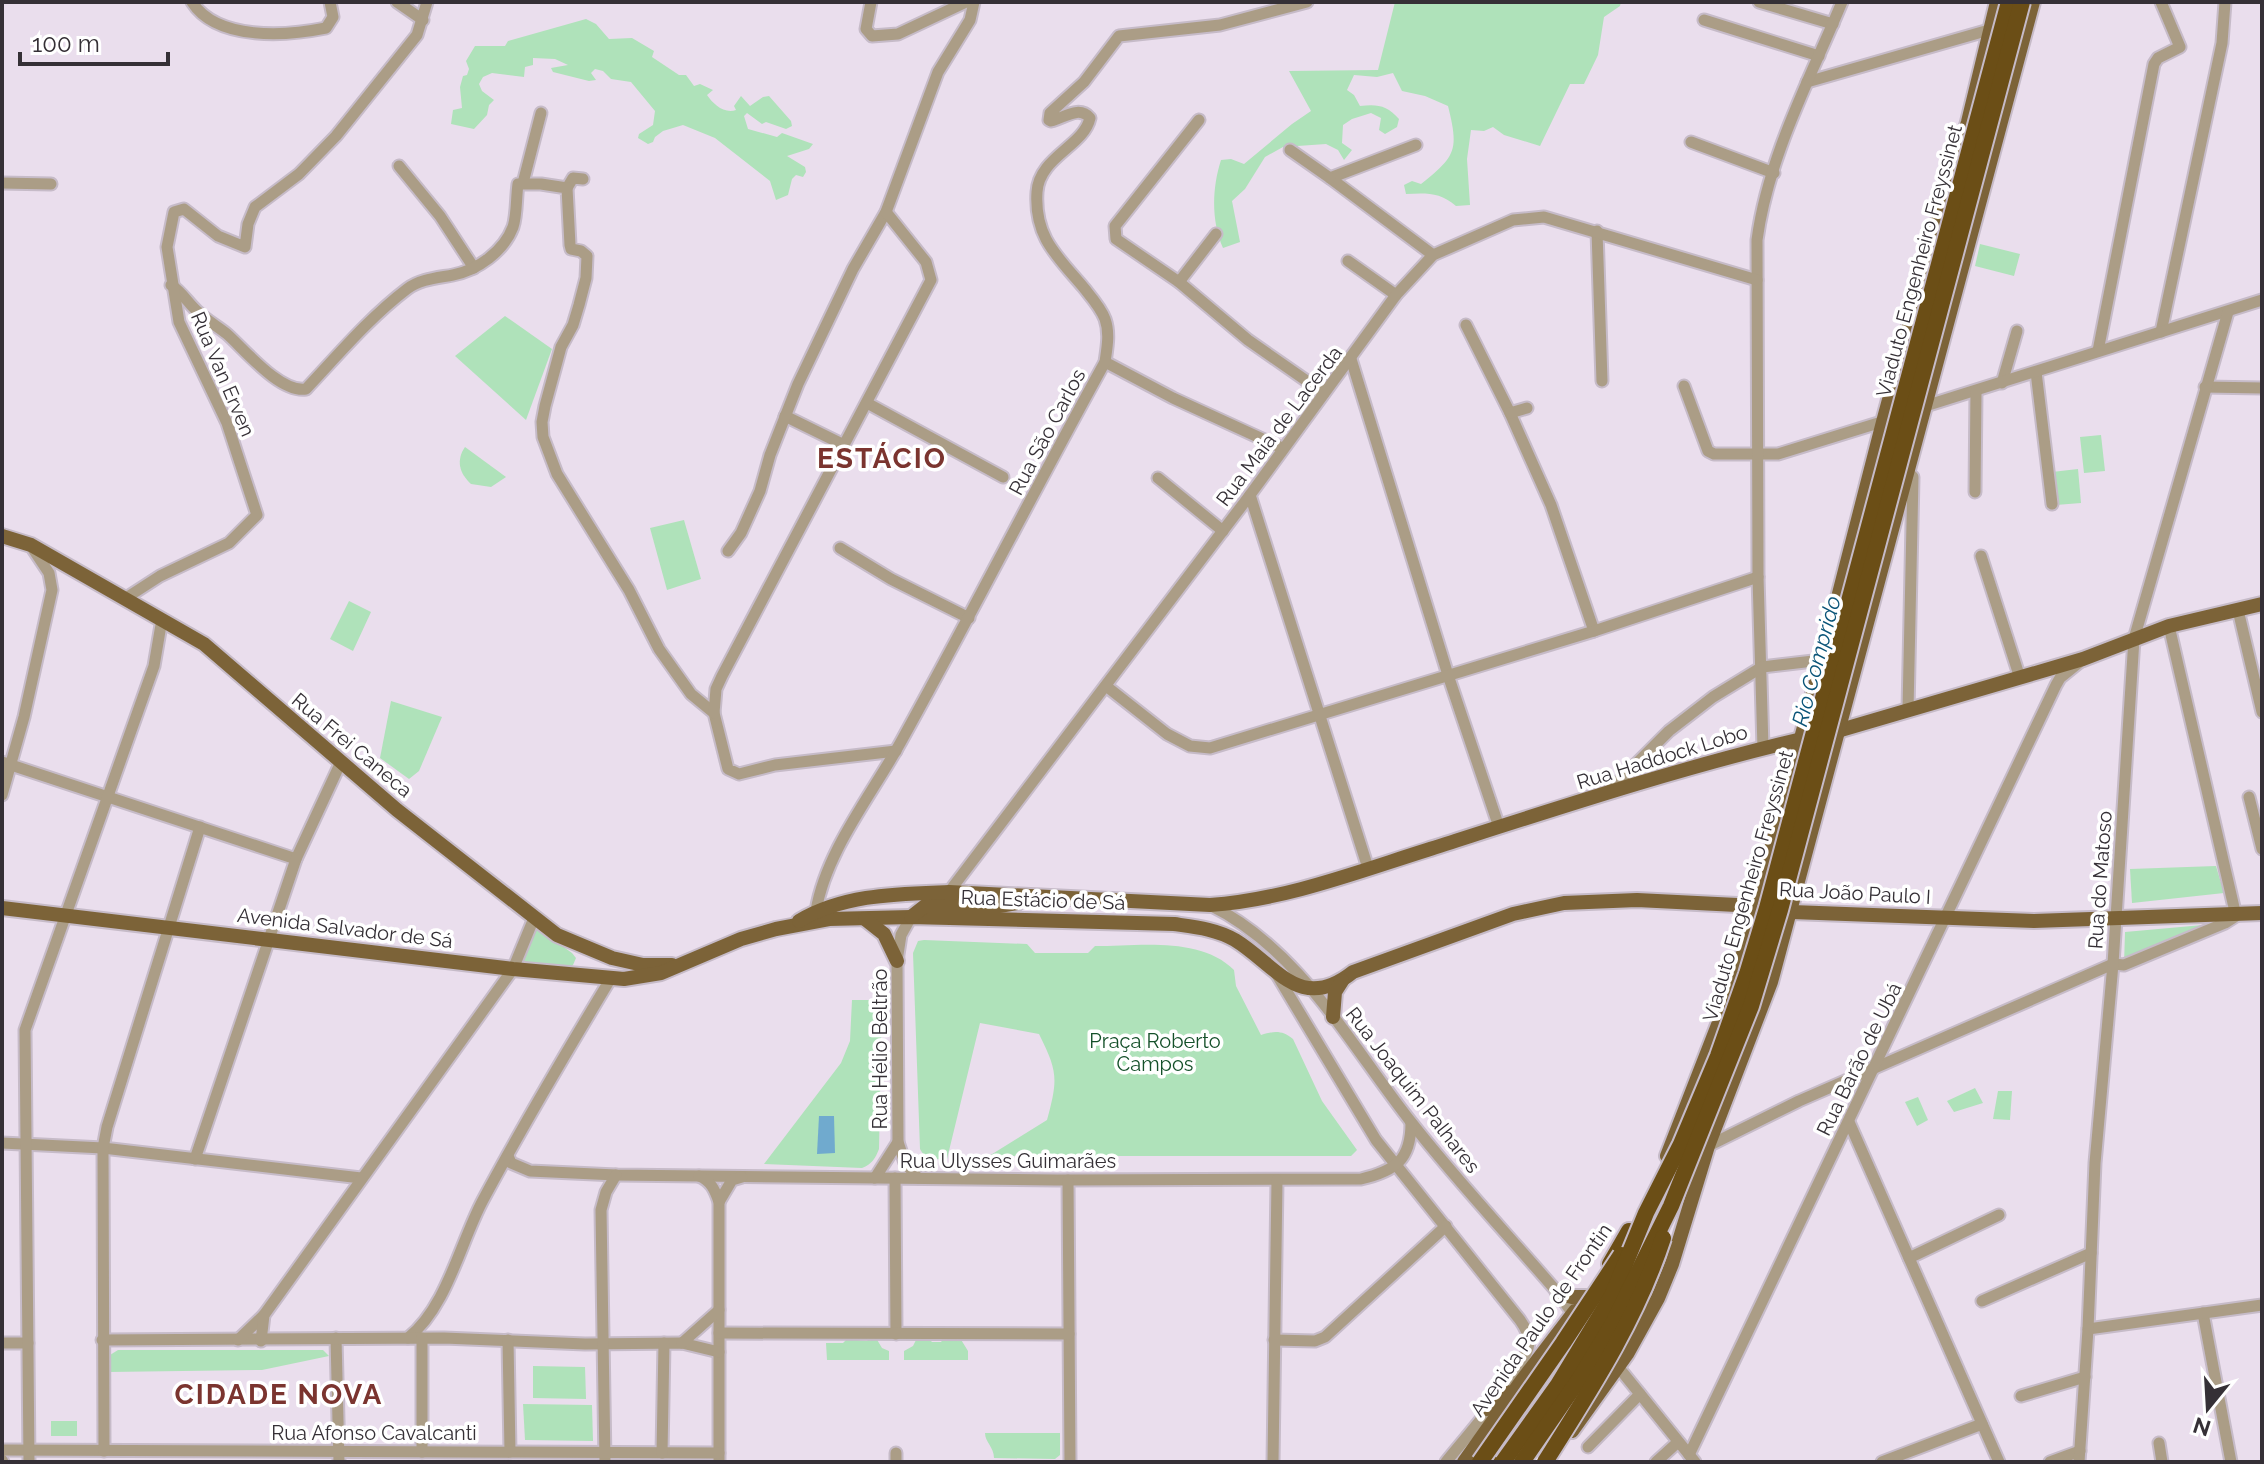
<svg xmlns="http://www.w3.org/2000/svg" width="2264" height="1464" font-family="Raleway,sans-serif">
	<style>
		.green { fill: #afe2ba }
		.water { fill: #70aace }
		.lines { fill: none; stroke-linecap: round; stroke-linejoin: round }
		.river { stroke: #70aace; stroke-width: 18 }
		.minor-casing { stroke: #c6bbc8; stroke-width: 15 }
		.major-casing { stroke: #c6bbc8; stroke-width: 18 }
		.highway-casing { stroke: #c6bbc8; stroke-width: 20 }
		.minor { stroke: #ab9d86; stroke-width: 11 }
		.major { stroke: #7c6338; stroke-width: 14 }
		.highway { stroke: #6b4e16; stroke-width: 16 }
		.highway-bridge-casing { stroke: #c6bbc8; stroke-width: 20; stroke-linecap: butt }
		.highway-bridge { stroke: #6b4e16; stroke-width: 16 }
		.labels { text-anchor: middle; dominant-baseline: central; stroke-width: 7; stroke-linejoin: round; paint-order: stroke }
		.street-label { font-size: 20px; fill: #353036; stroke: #fff }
		.park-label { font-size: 20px; fill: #145029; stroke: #fff }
		.water-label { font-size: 22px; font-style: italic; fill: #0a5478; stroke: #fff }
		.district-label { font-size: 28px; font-weight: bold; letter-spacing: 2px; fill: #7b342f; stroke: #fff }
	</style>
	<rect width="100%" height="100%" fill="#eadeed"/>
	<g class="green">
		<path d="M1395,2H1621L1620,6L1604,17L1598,55L1584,84H1570L1540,146L1504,135L1493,127L1484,131L1471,130L1467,159L1470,205L1456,206C1440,192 1426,193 1406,194L1404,185L1412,181L1421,184C1456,156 1459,150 1448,106L1425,96L1402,91L1393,73L1377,77L1354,75L1347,90L1354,95L1360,106C1377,104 1387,105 1399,119L1397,127L1385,134L1379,130L1381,118L1371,113L1352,119L1343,125L1342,143L1352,150L1344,160L1338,150L1326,144L1283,147L1265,157L1245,189L1232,201L1240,242L1223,248C1211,221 1212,188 1221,160L1231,159L1244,164L1292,124L1311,111L1289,71L1378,70Z"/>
		<path d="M586,19L596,24L609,39L632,38L654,51L652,57L679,75H686L694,86L700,84L713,90L707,95C713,104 724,114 736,110L734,106L741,96L750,106L763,97L769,96L791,121L792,126L786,129L766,122L762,124L747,113L744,116L748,129L777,137L782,133L813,144L809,149L787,156L805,167L806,172L803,177L796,175L792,179L788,195L776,200L770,181L715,138L683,125L663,131L655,137L653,142L648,144L638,138L639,134L653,125L655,111L631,82L611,79L603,71L595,69L591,73L596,80L589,81L553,72L551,68L568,65L555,59L533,58V65L525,67L524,77L492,73L483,77L479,84L482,91L494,100L489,105L487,115L474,129L451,124L453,110L462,108L460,87L463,76L467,75L469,69L466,61L475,46H505L508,41Z"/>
		<path d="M1980,244L2020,254L2014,276L1975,266Z"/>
		<path d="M505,316L552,349L526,420L455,356Z"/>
		<path d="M2101,435L2105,471L2084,473L2080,437Z"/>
		<path d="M465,447L506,477L491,487L471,484C459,473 456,460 465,447Z"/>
		<path d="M2078,469L2081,503L2056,505L2052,472Z"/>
		<path d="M684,520L701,579L667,590L650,528Z"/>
		<path d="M349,601L371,612L353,651L330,639Z"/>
		<path d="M391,701L442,717L419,771L409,779L380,758Z"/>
		<path d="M2216,866L2224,893L2132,903L2130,869Z"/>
		<path d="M2225,923L2124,965L2125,932Z"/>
		<path d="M537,928L572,953L576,958L573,965L569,968L522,964Z"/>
		<path d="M924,940L1027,944L1035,953H1088L1095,946C1138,946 1201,936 1234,970L1236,986L1261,1035C1274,1031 1282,1030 1293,1039L1322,1101L1357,1150L1351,1156H989L1047,1120C1058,1079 1058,1072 1039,1034L980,1023L947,1159C936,1159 926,1161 920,1149L913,953L918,941Z"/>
		<path d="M852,1000H882L879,1149C875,1159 872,1164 862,1168L764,1164L841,1063L850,1041Z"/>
		<path d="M1975,1088L1983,1103L1954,1112L1947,1101Z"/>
		<path d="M1998,1091H2012L2010,1120L1993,1119Z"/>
		<path d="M1918,1097L1928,1120L1917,1126L1905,1102Z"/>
		<path d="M870,1338H876L882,1348L889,1351V1360H827L826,1343H843L847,1339L867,1341Z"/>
		<path d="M917,1338H928L932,1342H941L944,1338H960L968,1351V1360H904V1351L913,1346Z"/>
		<path d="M118,1350H323L329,1356L262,1370L109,1372L110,1355Z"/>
		<path d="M533,1366L585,1367L586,1399L533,1398Z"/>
		<path d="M523,1404L592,1405L593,1441L525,1440Z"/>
		<rect x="51" y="1421" width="26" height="15"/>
		<path d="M985,1433H1060V1455L1055,1459L994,1458C994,1447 985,1442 985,1433Z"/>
	</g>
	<path class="water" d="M819,1116H834L835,1153L817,1154Z"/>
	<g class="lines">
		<path class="river" d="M1633,1268L1669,1181"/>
		<g class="minor-casing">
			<g id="minor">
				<path d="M192,2C217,41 286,36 326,28L333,17L330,2"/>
				<path d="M397,2L423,20"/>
				<path d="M871,2L866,29L872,36L898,34L966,2"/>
				<path d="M1759,2L1833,24"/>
				<path d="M1704,20L1819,56"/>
				<path d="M1807,82L1989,30L1995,31"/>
				<path d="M1199,120L1115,226L1116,239L1179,282L1248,340L1324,393"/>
				<path d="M1691,142L1774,173"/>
				<path d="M1416,145L1330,178L1433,255"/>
				<path d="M1290,150L1330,178"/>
				<path d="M399,166L440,216L474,268"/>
				<path d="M2,183L51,184"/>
				<path d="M523,183L541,113"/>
				<path d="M567,188L573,178L583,179"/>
				<path d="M1597,231L1602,381"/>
				<path d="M1348,261L1396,295"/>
				<path d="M1179,282L1216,234"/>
				<path d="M171,285C182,292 188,303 197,311C206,320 217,326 227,334C245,350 280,393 306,389C339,354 369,318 407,289C420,279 437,278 453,275C478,270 504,251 513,227C517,215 516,198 518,184H541L567,188L570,245L571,249L581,251L587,256L586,278L579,305L573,325L561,347L545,406L542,422L543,437L557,474L629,590L659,649L691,694L714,713L728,769L739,774L775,765L896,751"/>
				<path d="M1466,325L1510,413L1551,505L1594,631"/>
				<path d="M2161,332L2222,43L2225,2"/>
				<path d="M2098,351L2154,64L2158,58L2180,47L2161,2"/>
				<path d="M1351,359L1448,675L1499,827"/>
				<path d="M1105,362L1173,398L1282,448"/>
				<path d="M2036,372L2052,504"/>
				<path d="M2002,383L2017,331"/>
				<path d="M1684,386L1708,451L1714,454H1778L1888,420"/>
				<path d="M2205,387L2262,388"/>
				<path d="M867,403L1003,477"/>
				<path d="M1919,408L2262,300"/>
				<path d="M1510,413L1527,408"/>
				<path d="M785,416L844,445"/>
				<path d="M1906,470L1913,477L1908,710"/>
				<path d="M1158,478L1223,531"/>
				<path d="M1975,492L1976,391"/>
				<path d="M1250,495L1368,868"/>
				<path d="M840,548L891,579L969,618"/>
				<path d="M728,551L741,533L760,491L770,455L798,384L853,269L886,212L938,72L970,20L974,2"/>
				<path d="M1981,556L2020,678"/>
				<path d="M126,598L160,576L229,543L257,515L227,423L179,322L167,247L174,212L184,209L218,236L245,247L248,224L255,207L299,174L336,136L417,35L427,2"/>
				<path d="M2238,610L2262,712"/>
				<path d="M1106,686L1167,734L1190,746L1210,748L1594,631L1758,577"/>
				<path d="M714,713L716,689L722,676L931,280L926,262L886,212"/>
				<path d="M1763,748L1758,577L1757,240C1768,157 1810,79 1842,2"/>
				<path d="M2,762L296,859"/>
				<path d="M1609,791L1669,731L1713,697L1762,667L1822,660"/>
				<path d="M2,795L24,717L52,590L49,573L33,549"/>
				<path d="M2249,797L2262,849"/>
				<path d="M949,892L1250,495L1396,295L1433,255L1513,220L1544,217L1757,280"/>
				<path d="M1210,905C1300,949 1351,1046 1411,1122C1457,1181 1509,1236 1558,1293L1573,1314"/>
				<path d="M816,911C826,850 874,792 903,738C972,613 1036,487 1105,362C1107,348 1110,333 1105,319C1101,308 1092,298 1084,288C1057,256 1034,237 1037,192C1039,157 1084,146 1090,118C1079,105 1064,118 1051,121L1049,120L1050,113L1084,82L1119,36L1220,25L1307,2"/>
				<path d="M911,917L901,935L897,961L898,1142L905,1163L918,1178"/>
				<path d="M1277,975L1376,1140L1520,1320C1525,1327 1529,1334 1529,1343C1527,1369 1465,1438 1446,1462"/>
				<path d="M1849,1122L1999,1462"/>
				<path d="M2,1143L103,1148L361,1178"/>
				<path d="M1708,1146L1799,1101L2113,964L2124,965L2225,923L2236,916L2169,626"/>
				<path d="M508,1156L511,1163L530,1171L616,1175L1057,1180L1361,1179C1395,1171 1411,1160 1411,1123"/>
				<path d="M195,1159L296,859L341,762"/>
				<path d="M699,1176C711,1181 715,1190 719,1202V1462"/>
				<path d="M875,1178L898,1142"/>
				<path d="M895,1178L896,1334"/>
				<path d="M1068,1180L1070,1462"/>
				<path d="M719,1202L732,1180L742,1177"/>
				<path d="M1909,1258L1999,1215"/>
				<path d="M1982,1301L2091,1253"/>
				<path d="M2203,1313L2231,1462"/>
				<path d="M2088,1329L2262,1305"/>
				<path d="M719,1333L1069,1334"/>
				<path d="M336,1338L339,1462"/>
				<path d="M408,1338C447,1307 460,1243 483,1200C523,1125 567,1051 611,978"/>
				<path d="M102,1340L444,1338L585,1344L682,1343L719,1352"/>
				<path d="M238,1340L264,1315"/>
				<path d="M508,1340L510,1452"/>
				<path d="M1274,1340L1315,1341L1325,1337L1446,1226"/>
				<path d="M261,1341L264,1315L513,969L534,918"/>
				<path d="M2,1343H28"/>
				<path d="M682,1343L719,1310"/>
				<path d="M1615,1363L1695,1462"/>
				<path d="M2021,1396L2085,1377"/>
				<path d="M2159,1443L2162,1462"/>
				<path d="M1588,1447L1640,1394"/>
				<path d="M2,1450L719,1453"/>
				<path d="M104,1451L103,1148L107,1127L200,827"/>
				<path d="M422,1452V1338"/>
				<path d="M662,1453L664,1343"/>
				<path d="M896,1453V1462"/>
				<path d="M1689,1455L2056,685L2060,678L2081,661"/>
				<path d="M2,1460L3,1462"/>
				<path d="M29,1462L25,1030L154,666L162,619"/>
				<path d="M605,1462L601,1210L606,1192L616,1175"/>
				<path d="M1273,1462L1277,1180"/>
				<path d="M1656,1462L1678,1442"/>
				<path d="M1882,1462L1982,1424"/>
				<path d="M2050,1462L2080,1451"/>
				<path d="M2079,1462L2088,1329L2095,1163L2113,964L2134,639L2228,312"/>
			</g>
		</g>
		<g class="major-casing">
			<g id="major">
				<path d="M2,536L31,545L204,644L397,810L557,935L612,958L643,965H672"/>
				<path d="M1834,732L2083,659L2169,626L2262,604"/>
				<path d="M2,908L513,969L624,979L661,973L741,939L776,929L829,919L911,917L1174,924C1195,927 1216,929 1235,940C1276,965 1300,1014 1353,972L1513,914L1564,903L1637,900L1737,905L1792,912L2034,921L2262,913"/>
				<path d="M911,917L925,906H999L1017,903"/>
				<path d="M865,919L884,934L897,961"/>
				<path d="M799,921C844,894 898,894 949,892L1210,905C1284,900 1357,872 1427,850C1552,810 1678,768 1806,738"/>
				<path d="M1333,1017L1335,992L1342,981"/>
				<path d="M1667,1156L1737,976L1822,660L1883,422L1931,244L1968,122L1997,2"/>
				<path d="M1558,1293L1572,1297H1586"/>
				<path d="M1487,1409L1507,1392"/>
				<path d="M1572,1431L1627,1354L1658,1298L1672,1264L1708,1146L1771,982L2033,2"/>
				<path d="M1464,1462L1520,1383L1575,1311"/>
			</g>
		</g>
		<g class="highway-casing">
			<g id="highway">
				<path d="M1610,1264L1629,1231"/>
				<path d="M1499,1462L1506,1442L1522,1415"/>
			</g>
		</g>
		<use href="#minor" class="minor"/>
		<use href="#major" class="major"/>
		<use href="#highway" class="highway"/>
		<g class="highway-bridge-casing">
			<g id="highway-bridge">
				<path d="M1480,1462L1563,1343L1621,1255"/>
				<path d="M1503,1462L1558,1385L1612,1296L1646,1213L1681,1144L1718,1056L1747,974L1767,908L2009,2"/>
				<path d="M1522,1462L1580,1378L1613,1323L1671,1206L1751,1006L1780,910L2022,2"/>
				<path d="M1545,1462C1591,1389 1636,1320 1663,1238"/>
			</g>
		</g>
		<use href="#highway-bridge" class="highway-bridge"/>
	</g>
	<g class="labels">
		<g class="street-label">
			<text transform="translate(1919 261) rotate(-75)">Viaduto Engenheiro Freyssinet</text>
			<text transform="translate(223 374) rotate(67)">Rua Van Erven</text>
			<text transform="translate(1279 426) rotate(-53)">Rua Maia de Lacerda</text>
			<text transform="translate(1047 432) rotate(-62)">Rua São Carlos</text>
			<text transform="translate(352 745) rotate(40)">Rua Frei Caneca</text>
			<text transform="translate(1662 757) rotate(-17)">Rua Haddock Lobo</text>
			<text transform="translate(2100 880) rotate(-86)">Rua do Matoso</text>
			<text transform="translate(1748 886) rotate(-74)">Viaduto Engenheiro Freyssinet</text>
			<text transform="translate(1855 893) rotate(3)">Rua João Paulo I</text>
			<text transform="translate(1043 900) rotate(2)">Rua Estácio de Sá</text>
			<text transform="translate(345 928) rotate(7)">Avenida Salvador de Sá</text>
			<text transform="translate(880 1049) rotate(-90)">Rua Hélio Beltrão</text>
			<text transform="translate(1859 1059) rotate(-64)">Rua Barão de Ubá</text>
			<text transform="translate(1413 1090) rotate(52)">Rua Joaquim Palhares</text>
			<text x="1008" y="1161">Rua Ulysses Guimarães</text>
			<text transform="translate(1541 1320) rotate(-55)">Avenida Paulo de Frontin</text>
			<text x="374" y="1433">Rua Afonso Cavalcanti</text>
		</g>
		<g class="park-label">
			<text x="1155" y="1041">Praça Roberto<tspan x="1155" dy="23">Campos</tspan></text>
		</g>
		<g class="water-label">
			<text transform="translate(1816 661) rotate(-75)">Rio Comprido</text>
		</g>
		<g class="district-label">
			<text x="882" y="458">ESTÁCIO</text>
			<text x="279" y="1394">CIDADE NOVA</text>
		</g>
	</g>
	<rect width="2264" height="1464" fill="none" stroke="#353036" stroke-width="8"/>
	<g transform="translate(2208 1408) rotate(198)" stroke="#ffffff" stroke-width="6" paint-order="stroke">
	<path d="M0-6L14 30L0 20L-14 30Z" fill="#353036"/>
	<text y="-12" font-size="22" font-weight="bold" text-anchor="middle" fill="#353036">N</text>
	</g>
	<path d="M20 52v12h148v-12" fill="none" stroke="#353036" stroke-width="4"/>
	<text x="32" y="52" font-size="24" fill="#353036" stroke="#ffffff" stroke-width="6" paint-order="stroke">100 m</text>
</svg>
